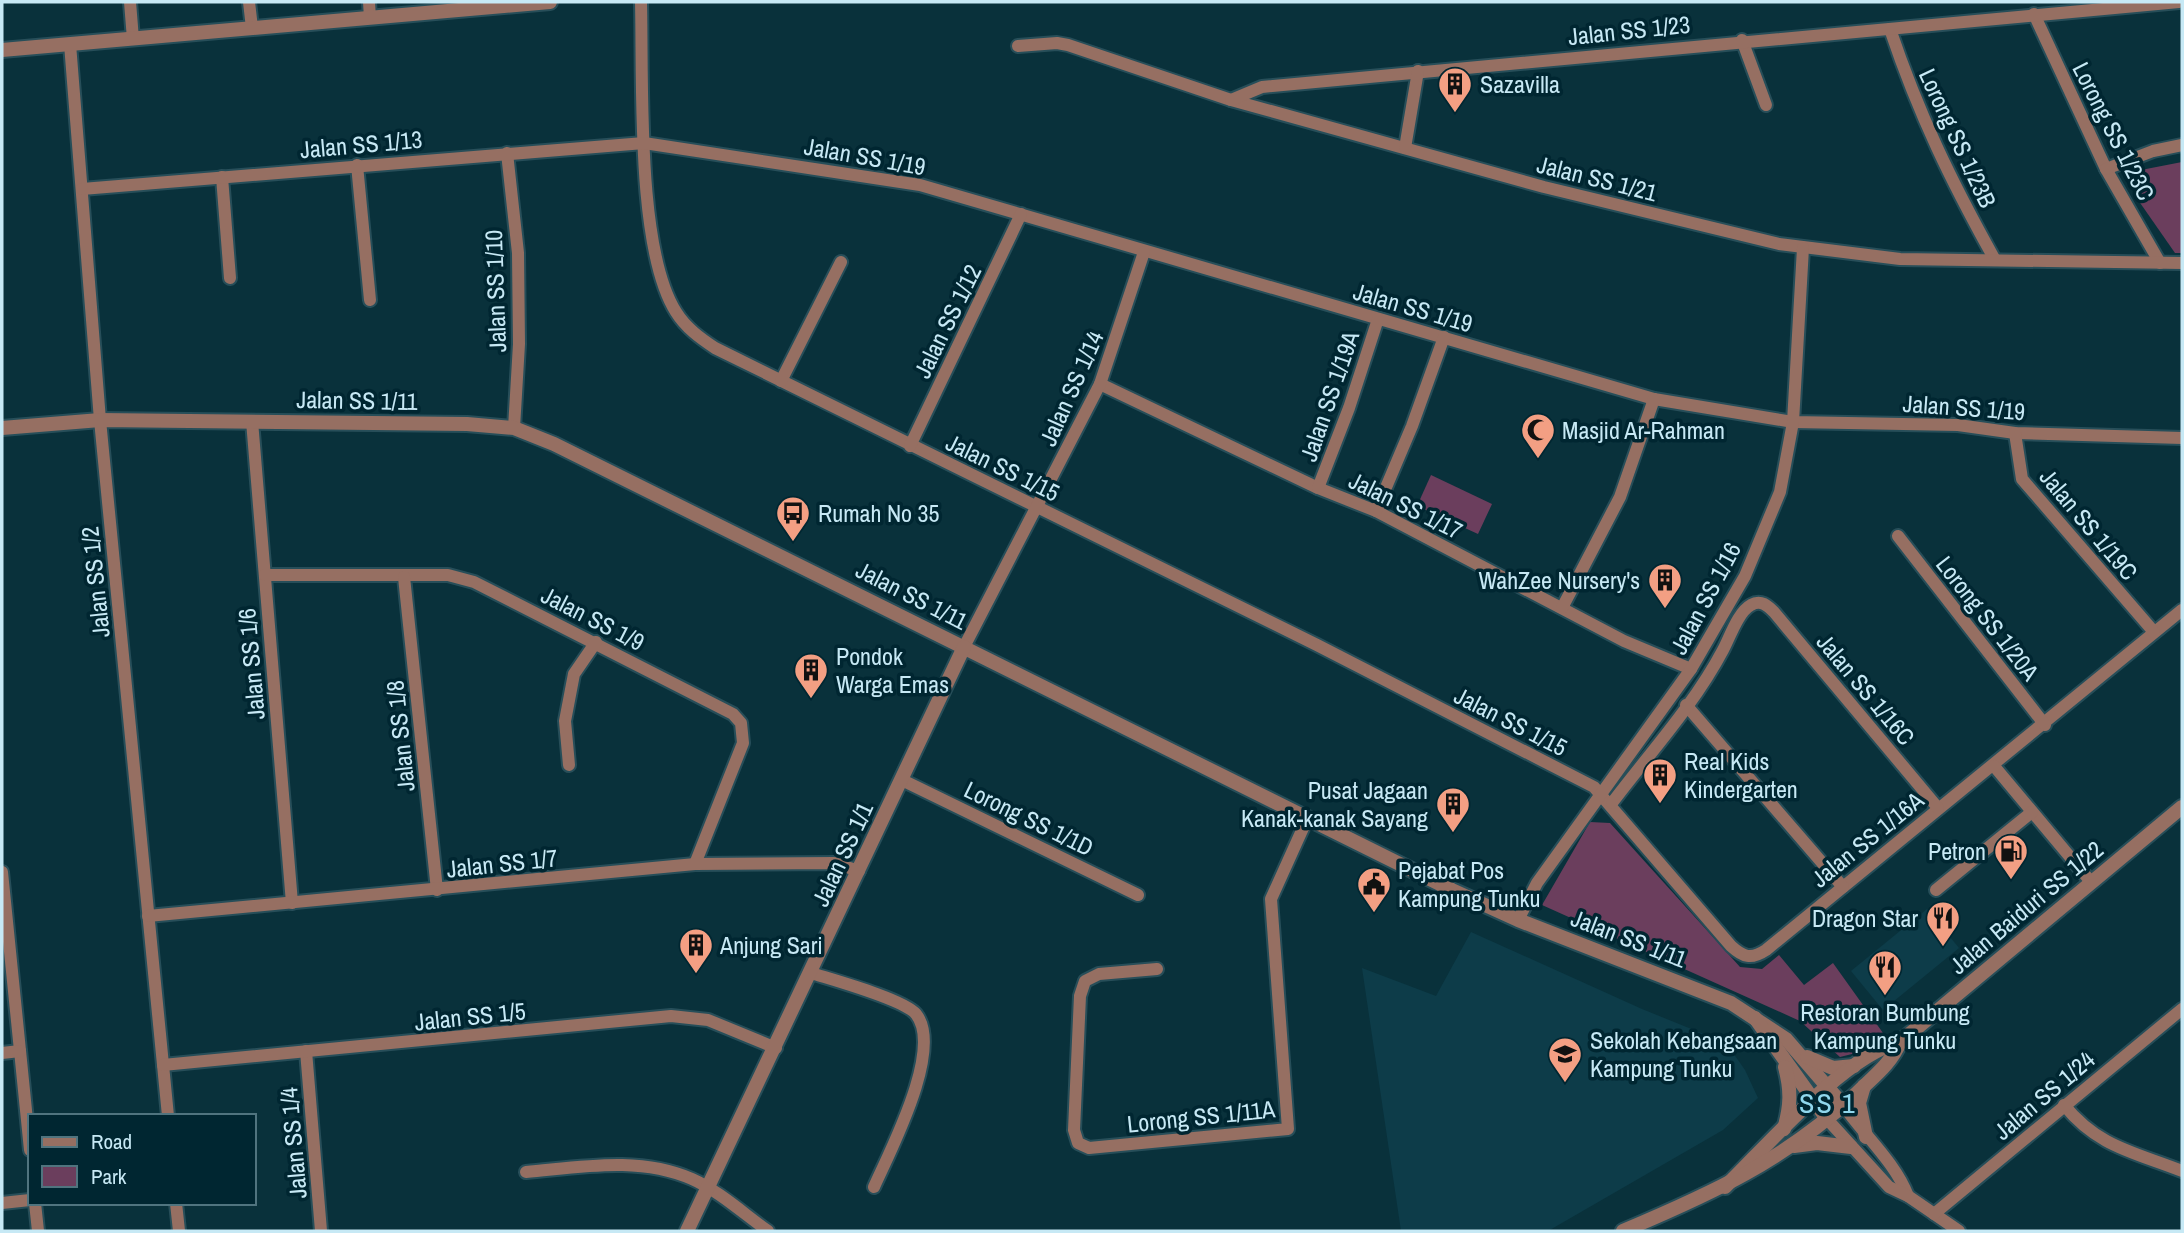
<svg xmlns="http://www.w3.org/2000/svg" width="2184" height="1233" font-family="'Archivo Narrow',sans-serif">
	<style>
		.built { fill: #0d3c49 }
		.green { fill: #6b3e5d }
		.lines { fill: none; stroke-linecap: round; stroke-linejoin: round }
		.minor-casing { stroke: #274e59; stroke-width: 16 }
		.tertiary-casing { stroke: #274e59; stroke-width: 18 }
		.minor { stroke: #966f62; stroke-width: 12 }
		.tertiary { stroke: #966f62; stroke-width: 14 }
		.labels { text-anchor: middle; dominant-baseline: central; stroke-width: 7; stroke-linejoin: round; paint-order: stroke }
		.street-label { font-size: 24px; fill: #c7e9f5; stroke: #002631 }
		.poi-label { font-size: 24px; fill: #c7e9f5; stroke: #002631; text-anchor: start }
		.quarter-label { font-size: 28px; letter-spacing: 2px; fill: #90d7ed; stroke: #002631 }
	</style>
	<rect width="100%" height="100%" fill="#09313b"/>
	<g class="built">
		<path d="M1927,909L1959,948L1883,1010L1851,971Z"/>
		<path d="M1471,932L1642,1009L1726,1043L1745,1070L1758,1098L1723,1130L1548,1231H1401L1362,968L1436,996Z"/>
	</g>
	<g class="green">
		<path d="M2182,162V253H2175L2136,197L2133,181L2141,170Z"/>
		<path d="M1431,475L1492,504L1478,534L1417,506Z"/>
		<path d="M1590,822L1610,823L1740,967L1762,969L1779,955L1804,985L1833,963L1883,1033L1856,1053L1840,1057L1800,1021L1542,905Z"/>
	</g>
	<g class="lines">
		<g class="minor-casing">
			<g id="minor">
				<path d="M130,2L133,39"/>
				<path d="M249,2L252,28"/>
				<path d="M369,2L370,18"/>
				<path d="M641,2C643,79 636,249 676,312C686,328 700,338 715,348L1317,645L1594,787L1731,946C1743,957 1751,960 1766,950L2182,610"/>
				<path d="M2034,14L2106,169L2160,263"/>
				<path d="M1890,29C1919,115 1951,181 1995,260"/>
				<path d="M1742,40L1766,105"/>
				<path d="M70,44L100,420L168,1116"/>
				<path d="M1018,46L1057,43L1068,45L1231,100L1544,187L1779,244L1900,259L2182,263"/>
				<path d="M1231,100L1262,87L2179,2"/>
				<path d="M1405,148L1418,71"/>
				<path d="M507,153L518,253L519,344L514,428"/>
				<path d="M357,165L370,300"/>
				<path d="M2106,169L2153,151L2182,145"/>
				<path d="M222,177L230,278"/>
				<path d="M82,189L644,143L920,185L1654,399L1793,422L1958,425L2015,433L2182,438"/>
				<path d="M781,381L841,262"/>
				<path d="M1100,384L1318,488L1376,511L1624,641L1691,669"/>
				<path d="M252,421L292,903"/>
				<path d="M2015,433L2022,479L2154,632"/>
				<path d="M910,446L1021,214"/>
				<path d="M1318,488L1349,408L1378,319"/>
				<path d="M1376,511L1412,426L1444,337"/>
				<path d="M1898,536L2045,725"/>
				<path d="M265,575H448L474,582L733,714L741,723L743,743L695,864"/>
				<path d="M404,577L437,890"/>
				<path d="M1562,608L1620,497L1654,399"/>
				<path d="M964,647L1100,384L1144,252"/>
				<path d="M1686,705L1843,887"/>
				<path d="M569,765L565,721L574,674L596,642"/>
				<path d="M1994,766L2091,882"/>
				<path d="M902,780L1138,895"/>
				<path d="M1612,803C1649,754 1694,705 1723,650C1730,637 1738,612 1751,605C1761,599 1768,606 1774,612L1938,808"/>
				<path d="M2,872L30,1150"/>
				<path d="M1936,890L2032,812"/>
				<path d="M148,916L695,864L834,863L859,871"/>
				<path d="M1518,920L1537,883L1691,669L1745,576L1780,492L1793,422L1803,248"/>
				<path d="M1157,969L1099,974L1085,981L1080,996L1074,1130L1078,1143L1089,1148L1288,1129L1271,899L1308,817"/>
				<path d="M811,973C833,980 903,999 916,1014C944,1049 890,1151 874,1187"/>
				<path d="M306,1051L321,1231"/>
				<path d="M2,1053L20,1051"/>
				<path d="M163,1065L671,1016L708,1020L776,1048"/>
				<path d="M1843,1105C1864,1135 1895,1162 1908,1196"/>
				<path d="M2064,1105C2098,1147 2134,1152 2182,1171"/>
				<path d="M1827,1119L1889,1187L1908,1196L1959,1231"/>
				<path d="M526,1172C582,1167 639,1156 692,1179C719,1191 744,1214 768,1231"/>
				<path d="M2,1203L30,1200"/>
				<path d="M35,1203L38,1231"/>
				<path d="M176,1203L179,1231"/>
				<path d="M1934,1214L2182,1009"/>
			</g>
		</g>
		<g class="tertiary-casing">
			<g id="tertiary">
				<path d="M2,50L550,2"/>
				<path d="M2,428L100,420L467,424L514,428L554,444L1452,890L1518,920L1731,1003L1786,1039L1843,1105"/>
				<path d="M1755,1018L1827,1119"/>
				<path d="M1807,1057L1833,1068L1854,1066"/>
				<path d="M1864,1086L1859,1103L1866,1137"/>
				<path d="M1784,1129C1791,1105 1791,1090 1785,1067"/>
				<path d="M1794,1146L1817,1143L1851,1147"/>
				<path d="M1725,1187C1767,1146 1845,1055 1900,1042L2182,807"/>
				<path d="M687,1231L964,647"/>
				<path d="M1623,1231C1713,1193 1783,1161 1856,1094C1873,1077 1891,1064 1900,1042"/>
			</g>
		</g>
		<use href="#minor" class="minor"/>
		<use href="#tertiary" class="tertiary"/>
	</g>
	<defs>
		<g id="building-pin" transform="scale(1.75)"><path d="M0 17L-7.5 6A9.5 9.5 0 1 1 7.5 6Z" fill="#f39f83" stroke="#002631"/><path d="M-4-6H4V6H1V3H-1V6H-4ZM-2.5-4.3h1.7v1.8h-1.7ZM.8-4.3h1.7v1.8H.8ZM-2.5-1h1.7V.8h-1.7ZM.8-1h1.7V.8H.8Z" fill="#111"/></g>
		<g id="mosque-pin" transform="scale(1.75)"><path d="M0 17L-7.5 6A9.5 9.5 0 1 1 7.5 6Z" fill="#f39f83" stroke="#002631"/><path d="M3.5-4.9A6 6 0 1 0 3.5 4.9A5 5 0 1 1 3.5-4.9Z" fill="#111"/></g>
		<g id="bus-pin" transform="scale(1.75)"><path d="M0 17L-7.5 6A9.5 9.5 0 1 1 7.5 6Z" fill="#f39f83" stroke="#002631"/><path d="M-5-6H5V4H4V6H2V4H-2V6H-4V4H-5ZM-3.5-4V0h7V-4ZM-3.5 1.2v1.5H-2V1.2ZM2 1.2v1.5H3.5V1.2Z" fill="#111"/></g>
		<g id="fuel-pin" transform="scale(1.75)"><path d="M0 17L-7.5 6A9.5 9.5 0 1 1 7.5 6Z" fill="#f39f83" stroke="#002631"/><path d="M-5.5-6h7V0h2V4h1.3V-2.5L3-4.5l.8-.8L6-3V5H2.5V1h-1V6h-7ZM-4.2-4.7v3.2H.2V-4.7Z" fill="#111"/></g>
		<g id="civic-pin" transform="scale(1.75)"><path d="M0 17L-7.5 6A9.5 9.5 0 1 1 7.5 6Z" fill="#f39f83" stroke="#002631"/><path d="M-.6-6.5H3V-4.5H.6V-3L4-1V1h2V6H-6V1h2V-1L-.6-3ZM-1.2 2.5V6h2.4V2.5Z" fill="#111"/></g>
		<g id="restaurant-pin" transform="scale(1.75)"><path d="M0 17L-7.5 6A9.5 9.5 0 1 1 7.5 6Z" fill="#f39f83" stroke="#002631"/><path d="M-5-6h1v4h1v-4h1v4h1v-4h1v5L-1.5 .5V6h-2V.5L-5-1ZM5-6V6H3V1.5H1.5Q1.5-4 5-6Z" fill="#111"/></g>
		<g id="school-pin" transform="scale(1.75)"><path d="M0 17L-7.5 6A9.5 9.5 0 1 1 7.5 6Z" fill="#f39f83" stroke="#002631"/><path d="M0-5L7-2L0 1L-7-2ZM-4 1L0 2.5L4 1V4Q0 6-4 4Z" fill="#111"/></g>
	</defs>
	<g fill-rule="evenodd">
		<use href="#building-pin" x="1455" y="84"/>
		<use href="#mosque-pin" x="1538" y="430"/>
		<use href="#bus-pin" x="793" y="513"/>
		<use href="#building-pin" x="1665" y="580"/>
		<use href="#building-pin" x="811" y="670"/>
		<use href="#building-pin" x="1660" y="775"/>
		<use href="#building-pin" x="1453" y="804"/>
		<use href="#fuel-pin" x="2011" y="851"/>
		<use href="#civic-pin" x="1374" y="884"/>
		<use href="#restaurant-pin" x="1943" y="918"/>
		<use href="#building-pin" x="696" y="945"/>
		<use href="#restaurant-pin" x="1885" y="967"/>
		<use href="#school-pin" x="1565" y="1054"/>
	</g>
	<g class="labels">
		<g class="street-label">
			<text transform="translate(1629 30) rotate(-6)">Jalan SS 1/23</text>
			<text transform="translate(2114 131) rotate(63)">Lorong SS 1/23C</text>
			<text transform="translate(1958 138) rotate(65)">Lorong SS 1/23B</text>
			<text transform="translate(361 144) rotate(-5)">Jalan SS 1/13</text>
			<text transform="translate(865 156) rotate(10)">Jalan SS 1/19</text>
			<text transform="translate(1597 178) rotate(14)">Jalan SS 1/21</text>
			<text transform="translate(495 291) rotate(-92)">Jalan SS 1/10</text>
			<text transform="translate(1413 307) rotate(16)">Jalan SS 1/19</text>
			<text transform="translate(947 321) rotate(-64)">Jalan SS 1/12</text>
			<text transform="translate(1071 388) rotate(-66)">Jalan SS 1/14</text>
			<text transform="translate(1329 396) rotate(-71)">Jalan SS 1/19A</text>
			<text transform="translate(357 400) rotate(1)">Jalan SS 1/11</text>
			<text transform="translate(1964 407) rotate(4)">Jalan SS 1/19</text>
			<text transform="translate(1003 467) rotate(26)">Jalan SS 1/15</text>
			<text transform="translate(1406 505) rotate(26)">Jalan SS 1/17</text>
			<text transform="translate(2089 524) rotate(50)">Jalan SS 1/19C</text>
			<text transform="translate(95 582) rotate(-96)">Jalan SS 1/2</text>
			<text transform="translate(912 595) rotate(27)">Jalan SS 1/11</text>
			<text transform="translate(1705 598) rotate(-62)">Jalan SS 1/16</text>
			<text transform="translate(593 618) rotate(27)">Jalan SS 1/9</text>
			<text transform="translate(1988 618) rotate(52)">Lorong SS 1/20A</text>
			<text transform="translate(251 664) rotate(-95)">Jalan SS 1/6</text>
			<text transform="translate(1866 689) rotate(50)">Jalan SS 1/16C</text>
			<text transform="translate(1511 721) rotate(27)">Jalan SS 1/15</text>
			<text transform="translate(400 736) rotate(-96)">Jalan SS 1/8</text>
			<text transform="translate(1029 818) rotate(26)">Lorong SS 1/1D</text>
			<text transform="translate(1867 839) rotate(-39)">Jalan SS 1/16A</text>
			<text transform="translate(842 854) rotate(-65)">Jalan SS 1/1</text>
			<text transform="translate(502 863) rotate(-6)">Jalan SS 1/7</text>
			<text transform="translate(2026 907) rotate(-40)">Jalan Baiduri SS 1/22</text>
			<text transform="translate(1629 938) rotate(21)">Jalan SS 1/11</text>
			<text transform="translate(470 1016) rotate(-6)">Jalan SS 1/5</text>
			<text transform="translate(2044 1095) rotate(-40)">Jalan SS 1/24</text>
			<text transform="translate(1201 1116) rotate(-6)">Lorong SS 1/11A</text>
			<text transform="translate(293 1143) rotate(-95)">Jalan SS 1/4</text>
		</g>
		<g class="poi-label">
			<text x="1480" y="84">Sazavilla</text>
			<text x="1562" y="430">Masjid Ar-Rahman</text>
			<text x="818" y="513">Rumah No 35</text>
			<text x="1640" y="580" text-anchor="end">WahZee Nursery's</text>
			<text x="836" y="656">Pondok<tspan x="836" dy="28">Warga Emas</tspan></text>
			<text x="1684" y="761">Real Kids<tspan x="1684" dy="28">Kindergarten</tspan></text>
			<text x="1428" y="790" text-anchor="end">Pusat Jagaan<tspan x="1428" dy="28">Kanak-kanak Sayang</tspan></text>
			<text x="1986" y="851" text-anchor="end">Petron</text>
			<text x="1398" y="870">Pejabat Pos<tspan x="1398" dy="28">Kampung Tunku</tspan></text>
			<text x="1918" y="918" text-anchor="end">Dragon Star</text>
			<text x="720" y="945">Anjung Sari</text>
			<text x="1885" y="1012" text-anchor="middle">Restoran Bumbung<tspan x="1885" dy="28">Kampung Tunku</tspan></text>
			<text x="1590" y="1040">Sekolah Kebangsaan<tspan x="1590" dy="28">Kampung Tunku</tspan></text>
		</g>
		<g class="quarter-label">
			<text x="1828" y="1103">SS 1</text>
		</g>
	</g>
	<rect width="2184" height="1233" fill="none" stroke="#c7e9f5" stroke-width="7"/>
	<rect x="28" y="1114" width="228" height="91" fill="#002631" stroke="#50747f" stroke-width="2"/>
	<rect x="42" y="1137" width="35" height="10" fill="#966f62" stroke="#50747f" stroke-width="2"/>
	<text x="91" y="1149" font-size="21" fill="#c7e9f5">Road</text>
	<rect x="42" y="1166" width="35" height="21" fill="#6b3e5d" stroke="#50747f" stroke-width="2"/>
	<text x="91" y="1184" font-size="21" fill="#c7e9f5">Park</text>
</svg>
